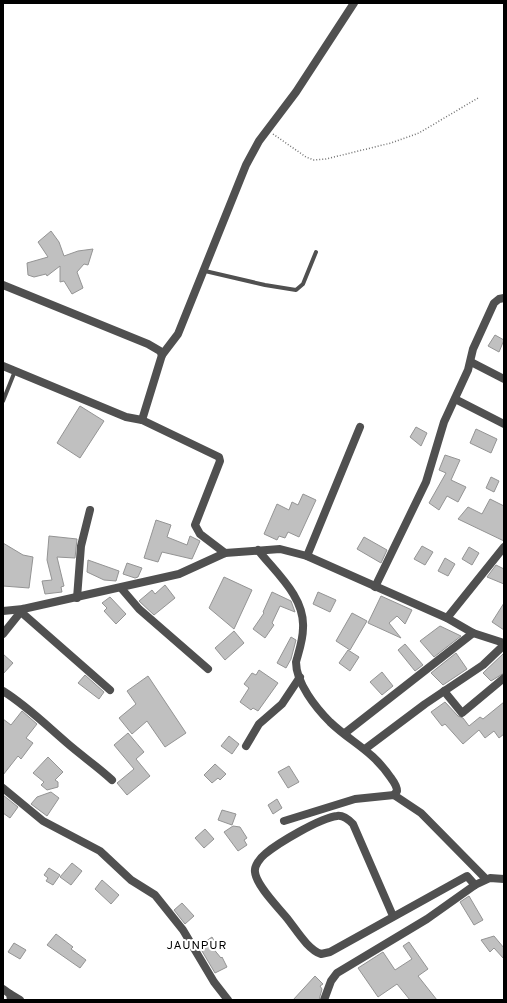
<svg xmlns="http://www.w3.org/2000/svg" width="507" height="1003" font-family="Overpass,sans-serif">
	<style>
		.building { fill: #c0c0c0; stroke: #949494 }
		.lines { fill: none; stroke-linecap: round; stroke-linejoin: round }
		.path { stroke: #727272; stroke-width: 1.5; stroke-dasharray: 1 2; stroke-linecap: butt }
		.service { stroke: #505050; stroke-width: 4 }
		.minor { stroke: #505050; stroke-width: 8 }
		.labels { text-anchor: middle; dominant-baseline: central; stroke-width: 4; stroke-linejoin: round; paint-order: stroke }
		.quarter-label { font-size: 12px; letter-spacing: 1px; fill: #000; stroke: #fff }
	</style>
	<rect width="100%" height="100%" fill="#fff"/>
	<g class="building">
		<path d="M51,231L59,242L64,256L78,251L93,249L88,265L84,264L77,272L83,288L72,294L64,281L60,282V266L47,276L46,274L34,277L28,275L27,263L48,257L38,242Z"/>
		<path d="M495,335L504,340L499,352L488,346Z"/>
		<path d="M80,406L104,421L80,458L57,443Z"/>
		<path d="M416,427L427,433L421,446L410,437Z"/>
		<path d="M476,429L497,439L491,453L470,443Z"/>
		<path d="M445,455L460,460L451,480L466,487L458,502L447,496L439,510L429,503L446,473L439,470Z"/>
		<path d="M491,477L499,481L494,492L486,488Z"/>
		<path d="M303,494L316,500L299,537L288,532L285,538L279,536L277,540L264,534L277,504L289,510L292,502L298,505Z"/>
		<path d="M490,499L504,506V541L458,519L468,507L482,514Z"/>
		<path d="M156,520L171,525L167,537L187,545L190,536L200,541L192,559L162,552L158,562L144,558Z"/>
		<path d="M49,536L77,539L75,558L57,557L64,586L61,587L62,592L45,594L42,581L52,580L47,560Z"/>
		<path d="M364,537L387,550L381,563L357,549Z"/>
		<path d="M3,543L23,555L33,557L29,588L3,586Z"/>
		<path d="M422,546L433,552L425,565L414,559Z"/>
		<path d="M469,547L479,553L472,565L462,559Z"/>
		<path d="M445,558L455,564L448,576L438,571Z"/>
		<path d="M88,560L119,571L116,581L104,580L87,572Z"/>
		<path d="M127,563L142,568L138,577L135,578L123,574Z"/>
		<path d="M496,565L504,569V584L487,577Z"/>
		<path d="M224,577L252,590L234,629L209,608Z"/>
		<path d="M165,585L175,598L154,615L139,601L152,590L155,594Z"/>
		<path d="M272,592L291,601L295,612L280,606L272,623L274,625L265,638L253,629L264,613L263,612Z"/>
		<path d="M318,592L336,600L330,612L313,604Z"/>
		<path d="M381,596L412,610L405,624L397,616L389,623L401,638L368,623Z"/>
		<path d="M110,597L126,614L116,624L104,611L107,608L102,603Z"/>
		<path d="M504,603V630L492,622Z"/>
		<path d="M352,613L367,621L350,650L336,641Z"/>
		<path d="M440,626L461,636L434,657L420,641Z"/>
		<path d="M234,631L244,643L225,660L215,648Z"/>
		<path d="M291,637L296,640L291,659L286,668L277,663Z"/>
		<path d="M405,644L423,665L415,671L398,650Z"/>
		<path d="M348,650L359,657L350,671L339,663Z"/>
		<path d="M456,653L467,669L443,685L431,673Z"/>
		<path d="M504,653V673L491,681L483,673Z"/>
		<path d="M3,654L13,663L3,674Z"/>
		<path d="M259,670L278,683L258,711L253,708L251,710L240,702L249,688L244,684L252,673L256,675Z"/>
		<path d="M382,672L393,686L382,695L370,682Z"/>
		<path d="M85,675L104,692L99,699L78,683Z"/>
		<path d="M148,676L186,733L165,747L147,721L132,734L119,718L136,704L127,691Z"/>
		<path d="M445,702L458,716L463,718L469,726L480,717L483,719L504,702V734L499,738L494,731L485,738L479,730L463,744L445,724L442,726L431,712Z"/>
		<path d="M22,711L37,724L26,738L33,743L21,759L18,756L3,775V719L11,725Z"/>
		<path d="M128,733L144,752L136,759L150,776L127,795L117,783L134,769L114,745Z"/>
		<path d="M229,736L239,744L232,754L221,746Z"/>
		<path d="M48,757L63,772L55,780L58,782V787L47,790L41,785L44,782L33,773Z"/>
		<path d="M215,764L226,774L220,780L218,778L212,783L204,775Z"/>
		<path d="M289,766L299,782L288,788L278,772Z"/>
		<path d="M51,792L59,798L47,816L31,804L37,797Z"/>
		<path d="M3,795L18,807L10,818L3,813Z"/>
		<path d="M277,799L282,808L273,814L268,805Z"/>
		<path d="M222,810L236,814L232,825L218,820Z"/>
		<path d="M233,826L240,827L247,838L244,840L247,845L238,851L224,832Z"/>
		<path d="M205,829L214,839L204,848L195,838Z"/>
		<path d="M72,863L82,871L71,885L60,877Z"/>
		<path d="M49,868L60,875L53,885L46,881L48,878L44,875Z"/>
		<path d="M102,880L119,895L111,904L95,889Z"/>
		<path d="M469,896L483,920L474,925L460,902Z"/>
		<path d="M182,903L194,916L185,924L174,910Z"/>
		<path d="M56,934L73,947L71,949L86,960L80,968L47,945Z"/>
		<path d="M494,936L504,948V959L494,948L490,952L481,940Z"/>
		<path d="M212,937L216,944L212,947L221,958L222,957L227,967L215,973L199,946Z"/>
		<path d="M409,942L428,969L418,976L437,1000H410L397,984L378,997L358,968L383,952L395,970L412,959L403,946Z"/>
		<path d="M14,943L26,950L20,959L8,952Z"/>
		<path d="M315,976L323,984L320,986L322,989L319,1000H293Z"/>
	</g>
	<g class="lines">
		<path class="path" d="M273,134L306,157L314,160L326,159L391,143L419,133L478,98"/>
		<g class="service">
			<path d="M205,271L265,285L296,290L303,284L316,252"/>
			<path d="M3,401L15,371"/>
		</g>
		<g class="minor">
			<path d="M3,285L148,344L160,351L162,355"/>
			<path d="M471,362L504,379"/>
			<path d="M3,366L126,417L142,420"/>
			<path d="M455,399L504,424"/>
			<path d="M258,550C276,573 305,597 303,628C303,640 299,651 296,662C296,683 316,708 330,722C352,743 372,750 391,778C394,782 397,786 397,791L394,795"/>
			<path d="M225,553L200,534L195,525L220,461L219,457L142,420L162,355L178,334L246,165L259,141L296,92L354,3"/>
			<path d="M307,556L360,427"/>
			<path d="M375,587L426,482L444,422L468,370L473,349L494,303L499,299L504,298"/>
			<path d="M121,588L139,609L208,669"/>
			<path d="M77,598L81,546L90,510"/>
			<path d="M3,611L23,609L179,574L225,553L280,549L307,556L447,618L473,633L504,643"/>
			<path d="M21,612L110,690"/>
			<path d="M447,618L504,547"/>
			<path d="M3,634L23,609"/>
			<path d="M3,691C27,706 46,725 67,743C82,756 98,767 112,780"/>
			<path d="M444,691L462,713L504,678"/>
			<path d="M345,733L473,633"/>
			<path d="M246,746L259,724L282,704L300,677"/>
			<path d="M365,749L425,704L483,665L504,645"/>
			<path d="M3,788L43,821L100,851L131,880L155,895L183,930L214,982L228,1000"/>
			<path d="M284,821L355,799L394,795L421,813L486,879"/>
			<path d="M393,916L353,824C349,820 343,815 337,816C320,818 278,843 265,854C260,858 254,866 255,872C256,885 278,907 286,917C296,929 307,949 321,954L330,952L467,876L475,885"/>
			<path d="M3,989L10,994L11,1000"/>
			<path d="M10,994L20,1000"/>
			<path d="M324,1000L331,981L337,973L427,919L475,885L490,878L504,879"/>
		</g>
	</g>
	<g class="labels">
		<g class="quarter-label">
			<text x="197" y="946">JAUNPUR</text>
		</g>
	</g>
	<rect width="507" height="1003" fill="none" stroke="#000000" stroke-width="8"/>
</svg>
